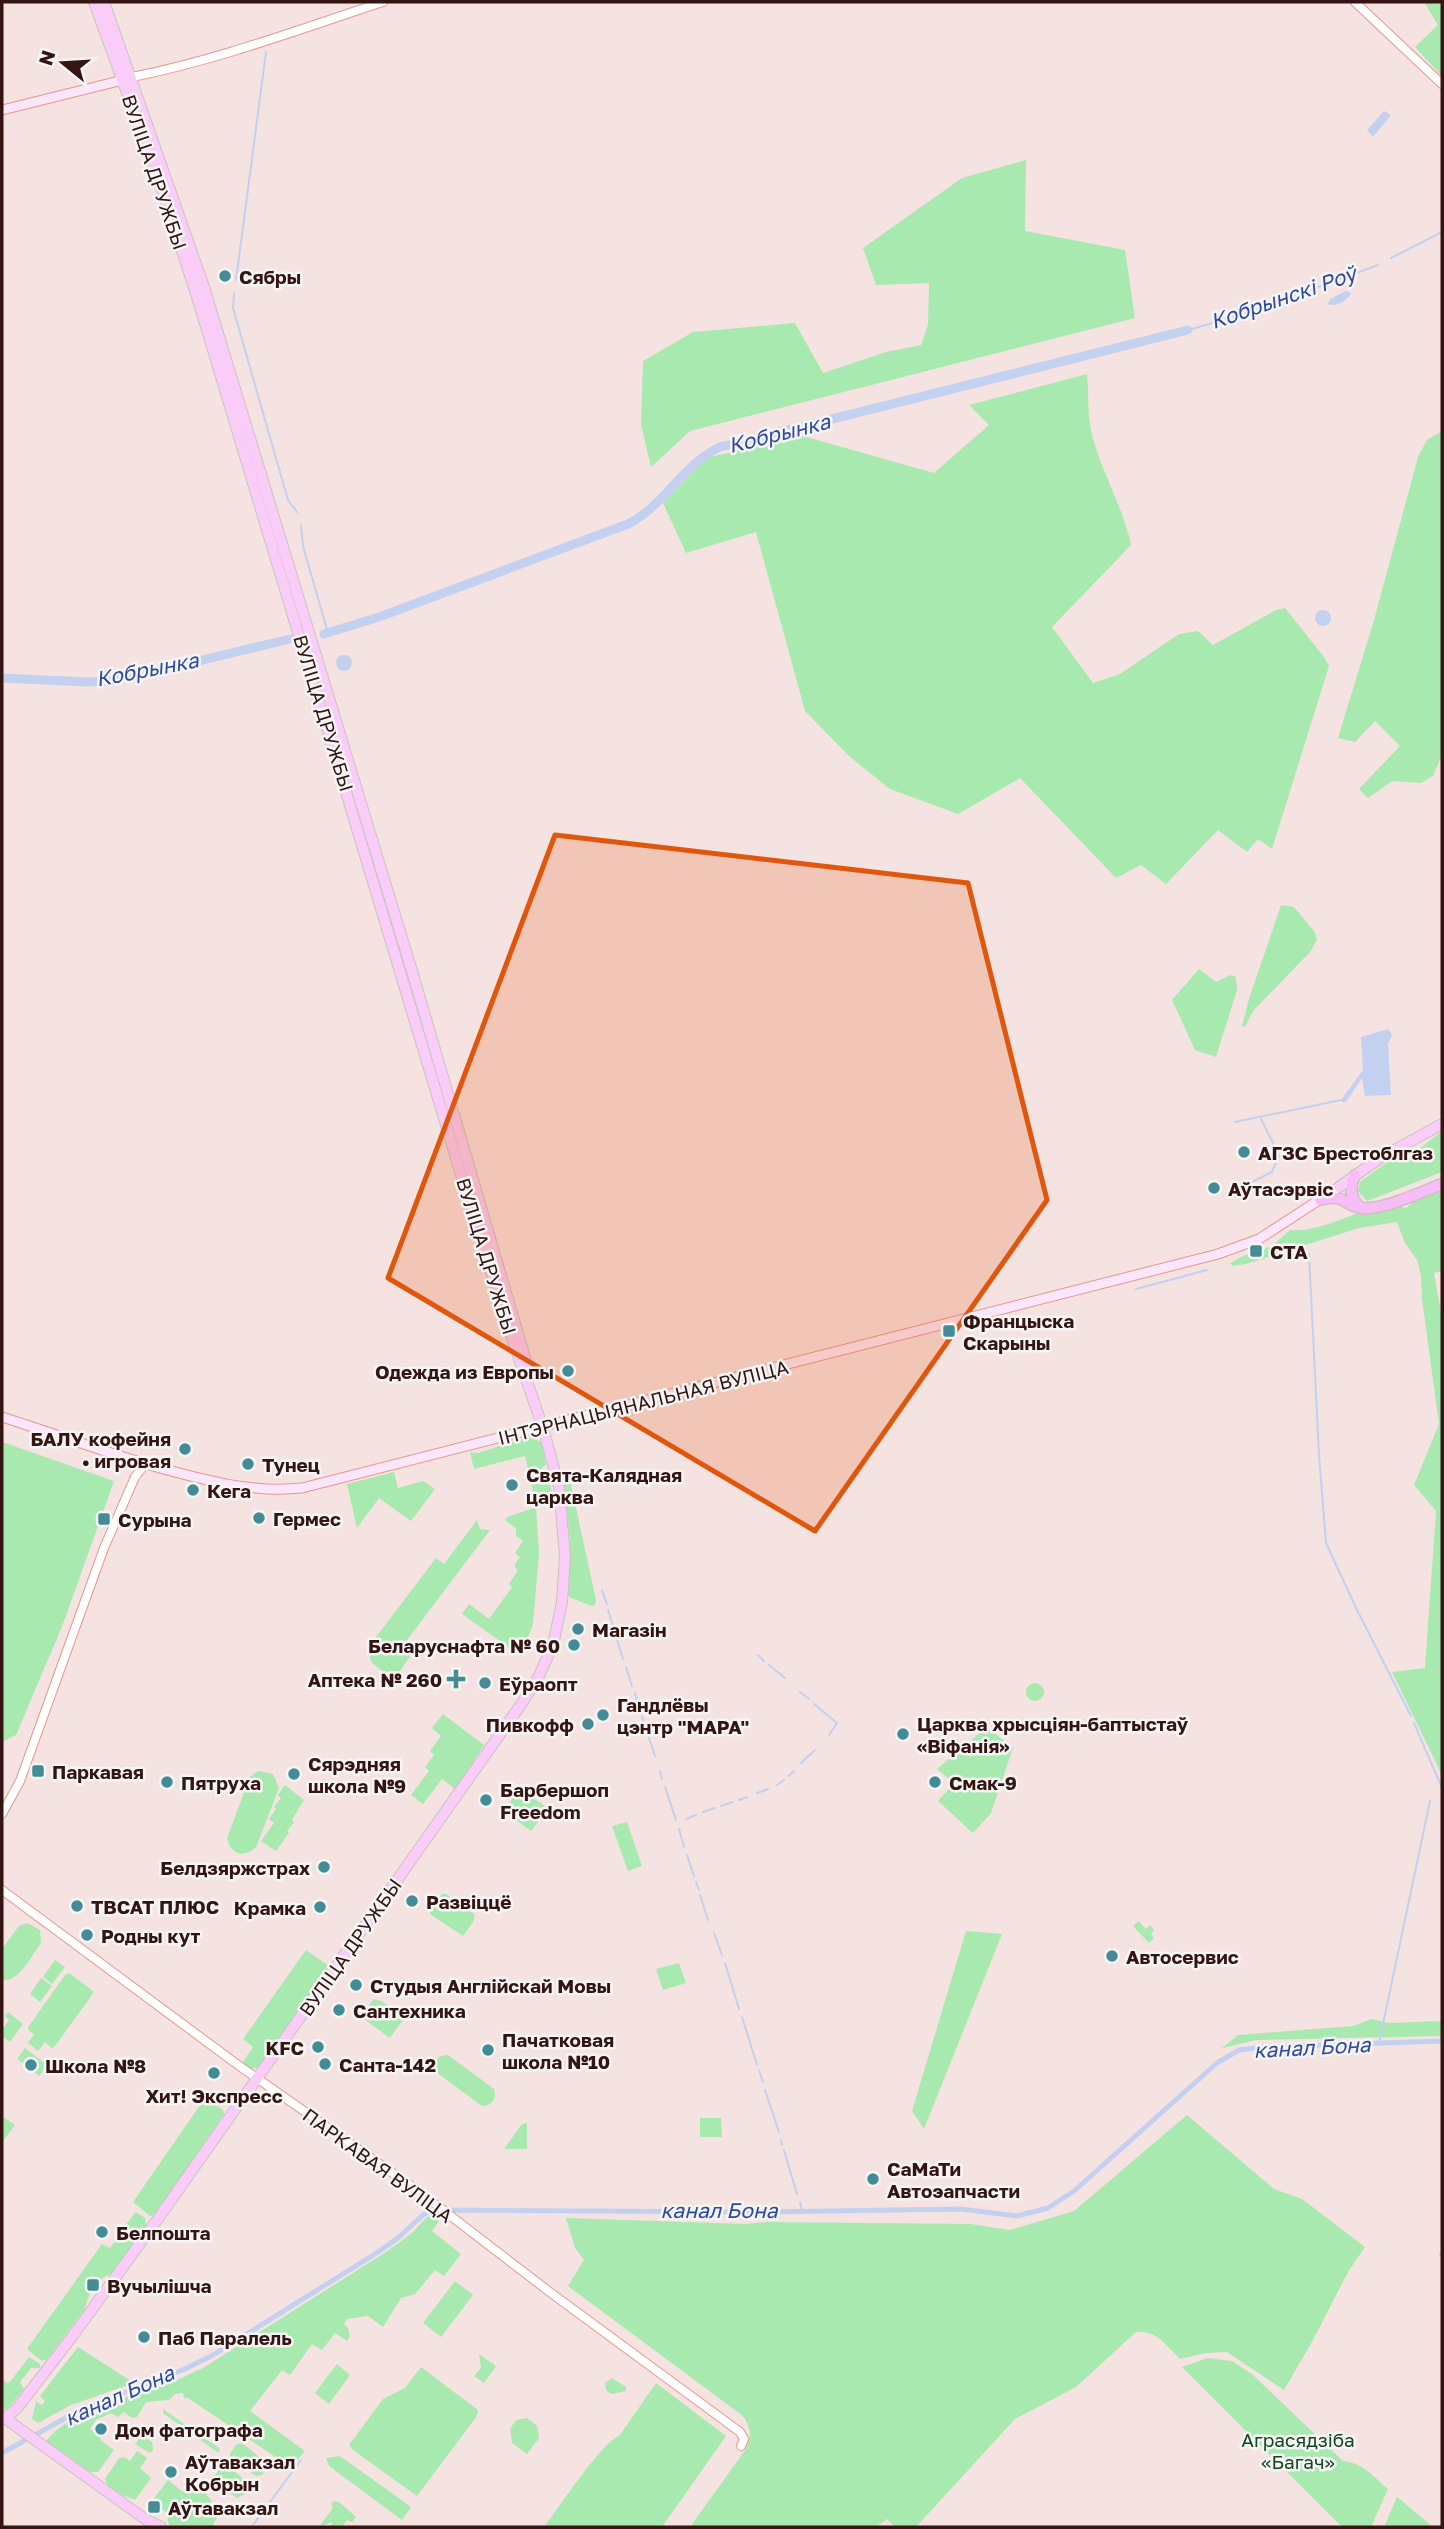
<svg xmlns="http://www.w3.org/2000/svg" width="1444" height="2529" font-family="'Golos Text',sans-serif">
	<style>
		.green { fill: #a7e9af }
		.water { fill: #c3d0f0 }
		.lines { fill: none; stroke-linecap: round; stroke-linejoin: round }
		.stream { stroke: #c3d0f0; stroke-width: 2 }
		.canal { stroke: #c3d0f0; stroke-width: 5 }
		.river { stroke: #c3d0f0; stroke-width: 9 }
		.tertiary-casing { stroke: #e8978c; stroke-width: 10 }
		.secondary-casing { stroke: #e8978c; stroke-width: 11 }
		.primary-casing { stroke: #cac2c1; stroke-width: 12 }
		.trunk-casing { stroke: #cac2c1; stroke-width: 13 }
		.tertiary { stroke: #fff; stroke-width: 8 }
		.secondary { stroke: #fce6fb; stroke-width: 9 }
		.primary { stroke: #facdf8; stroke-width: 10 }
		.trunk { stroke: #f8bcf6; stroke-width: 10 }
		.marked { fill: #df560c; fill-opacity: 0.2; stroke: #df560c; stroke-width: 5; stroke-linejoin: round }
		.poi-dot { fill: #448b95; stroke: #f5f5f5; stroke-width: 2.5 }
		.labels { text-anchor: middle; dominant-baseline: central; stroke-width: 5; stroke-linejoin: round; paint-order: stroke }
		.street-label { font-size: 19px; fill: #341512; stroke: #f5f5f5 }
		.poi-label { font-size: 19px; font-weight: bold; fill: #341512; stroke: #f5f5f5; text-anchor: start }
		.park-label { font-size: 19px; fill: #10471d; stroke: #f5f5f5 }
		.water-label { font-size: 21px; font-style: italic; fill: #2f49a3; stroke: #f5f5f5 }
	</style>
	<rect width="100%" height="100%" fill="#f5e3e1"/>
	<g class="green">
		<path d="M1424,2H1442V76L1415,47L1438,25Z"/>
		<path d="M1026,160L1025,231L1125,250L1135,318L690,431L651,467L641,425L643,361L693,332L795,323L823,373L886,352L921,345L928,325L929,283L876,285L863,248L962,178Z"/>
		<path d="M1087,374C1089,393 1087,416 1092,435C1102,473 1123,507 1131,545L1052,627L1093,683L1120,674L1179,634L1198,631L1213,645L1276,610L1285,608L1324,657L1329,666L1272,849L1258,839L1247,852L1218,830L1166,884L1141,865L1116,878L1020,778L958,814L890,789L849,756L805,711L756,532L686,553L663,503L706,458L803,436L934,473L989,425L969,405Z"/>
		<path d="M1442,431V755L1433,776L1421,783L1392,781L1368,798L1359,789L1400,746L1375,721L1355,742L1338,738L1374,620L1418,457L1427,440Z"/>
		<path d="M1281,905L1294,907L1314,931L1317,939L1311,951L1253,1011L1245,1027L1242,1026L1249,999Z"/>
		<path d="M1199,969L1216,982L1231,975L1236,977L1237,990L1216,1057L1195,1050L1172,1000Z"/>
		<path d="M1442,1131V1172L1367,1201L1358,1191L1360,1182L1394,1157L1419,1149Z"/>
		<path d="M1442,1188V1271L1434,1273L1442,1318V1775L1392,1672L1425,1668L1436,1511L1414,1485L1439,1424L1422,1299L1421,1275L1417,1260L1405,1243L1397,1222L1359,1228L1246,1264L1233,1266L1230,1263L1243,1256L1272,1246L1290,1230C1328,1234 1369,1198 1406,1208L1423,1195Z"/>
		<path d="M524,1438H532L541,1442L546,1464L541,1469L543,1478L549,1480L555,1504L536,1505L525,1456L474,1469L470,1452L478,1453Z"/>
		<path d="M2,1442L114,1481L63,1624L16,1735L2,1742Z"/>
		<path d="M568,1471L596,1600L595,1605L592,1606L571,1598L568,1595L570,1539L563,1472Z"/>
		<path d="M394,1472L398,1488L423,1481L435,1489L411,1521L379,1498L357,1528L347,1484Z"/>
		<path d="M536,1507L539,1553L533,1624L521,1656L462,1614L469,1604L489,1619L512,1587L509,1584L518,1570L514,1566L520,1557L515,1553L523,1541L516,1536V1528L505,1520L507,1517Z"/>
		<path d="M477,1520L480,1529L490,1530L401,1648L411,1655L394,1680L372,1663L367,1649L436,1558L444,1564Z"/>
		<circle cx="1035" cy="1692" r="9"/>
		<path d="M443,1714L484,1745L455,1789L442,1779L423,1804L411,1795L429,1771L425,1767L434,1755L430,1751L441,1736L432,1728Z"/>
		<path d="M987,1727L1013,1748L991,1813L973,1833L938,1801L954,1783L937,1769Z"/>
		<path d="M258,1771L273,1774L279,1788L256,1847C244,1859 230,1854 227,1838L250,1777Z"/>
		<path d="M285,1785L304,1800L292,1820L294,1822L287,1831L289,1833L276,1851L261,1841L274,1823L269,1819L276,1809L274,1807L281,1798L278,1795Z"/>
		<path d="M519,1789L548,1808L531,1831L504,1811Z"/>
		<path d="M627,1822L642,1866L628,1871L612,1826Z"/>
		<path d="M442,1894H446L475,1915L473,1922L463,1936L430,1914V1911Z"/>
		<path d="M1138,1921L1146,1929L1150,1925L1154,1930L1151,1934L1154,1938L1149,1943L1133,1926Z"/>
		<path d="M27,1923L40,1930L41,1943C31,1956 20,1982 2,1980V1949L19,1926Z"/>
		<path d="M966,1931L1002,1934L924,2129L912,2111Z"/>
		<path d="M306,1950L329,1966L258,2067L251,2069L242,2063L253,2047L243,2039Z"/>
		<path d="M55,1960L65,1967L52,1984L43,1977Z"/>
		<path d="M679,1963L686,1983L663,1990L656,1969Z"/>
		<path d="M69,1973L93,1991L92,1995L55,2046L52,2048L45,2042L38,2051L28,2043L34,2034L28,2030L29,2026L65,1975Z"/>
		<path d="M41,1978L52,1986L40,2002L30,1994Z"/>
		<path d="M374,1999L381,2001L402,2015V2021L390,2038L360,2016Z"/>
		<path d="M8,2012L23,2024L10,2042L2,2036V2030L9,2020L5,2016Z"/>
		<path d="M1371,2019L1389,2023L1442,2021V2036L1257,2040L1222,2048L1238,2035L1353,2026Z"/>
		<path d="M25,2048L47,2065L39,2076L17,2059Z"/>
		<path d="M448,2055L494,2089C497,2099 492,2106 482,2106L436,2072V2060L441,2056Z"/>
		<path d="M205,2098L223,2110L224,2114L155,2214L150,2216L133,2202Z"/>
		<path d="M1187,2115L1274,2189L1302,2199L1365,2247L1348,2272L1313,2340L1284,2390L1227,2352L1206,2353L1180,2359C1166,2346 1157,2330 1136,2332L1076,2387L1015,2419L916,2527H895L887,2519L876,2527H690L746,2449C751,2436 752,2429 743,2416L568,2286L584,2260L575,2248L566,2218L745,2224L767,2222L971,2224L1010,2230L1074,2211Z"/>
		<path d="M2,2116L15,2125L3,2141L2,2140Z"/>
		<path d="M700,2118H721L722,2137H700Z"/>
		<path d="M527,2123V2149H504L522,2124Z"/>
		<path d="M136,2212L145,2218L146,2226L114,2272L101,2279L90,2293L84,2310L47,2359L42,2361L27,2349L102,2244L110,2248L116,2240L115,2238Z"/>
		<path d="M433,2215L439,2221L432,2231L461,2254L444,2276L435,2270L415,2294L401,2298L383,2327L368,2316L347,2319L344,2324L348,2328L350,2336L347,2341L335,2333L322,2350L312,2344L290,2375L282,2370L250,2411L305,2451L295,2463L280,2460L188,2398H184L183,2393L175,2394L169,2400L146,2402L137,2417L132,2418L124,2412L118,2417L111,2413L96,2420L90,2429L101,2437L100,2440L114,2450L98,2472H90L46,2441C74,2407 133,2397 173,2382C183,2378 193,2372 203,2368L386,2252L412,2233L427,2217Z"/>
		<path d="M455,2281L473,2295L441,2337L423,2323Z"/>
		<path d="M78,2347L134,2383L71,2405L38,2423L32,2419L36,2401L42,2405L45,2401L40,2396Z"/>
		<path d="M479,2354L496,2366L484,2383L474,2376L481,2368Z"/>
		<path d="M29,2357L40,2364V2368H31L20,2382L24,2389L7,2409L2,2410V2379L7,2383L10,2382Z"/>
		<path d="M1208,2358L1232,2361L1252,2374L1343,2461C1363,2463 1373,2476 1388,2489L1371,2527H1342L1182,2367Z"/>
		<path d="M337,2364L350,2375L329,2404L315,2393Z"/>
		<path d="M421,2367L478,2410L477,2416L417,2496L353,2450L349,2445L383,2399L405,2388Z"/>
		<path d="M612,2378L626,2387V2391L611,2394L606,2390L605,2383Z"/>
		<path d="M656,2383L726,2436L662,2527H544C559,2508 601,2443 620,2435Z"/>
		<path d="M163,2409L219,2448L220,2451L217,2452L163,2413Z"/>
		<path d="M527,2418L537,2426L539,2438L527,2454L512,2443L510,2429L516,2420Z"/>
		<path d="M142,2435L152,2442L153,2450L150,2453L135,2444Z"/>
		<path d="M242,2443L268,2464L262,2475L256,2476L230,2459V2453L237,2444Z"/>
		<path d="M137,2451L147,2458L140,2468L151,2478L135,2500C124,2495 109,2492 105,2479L119,2458L124,2457L130,2461Z"/>
		<path d="M340,2456L411,2507L402,2520L329,2466L326,2458Z"/>
		<path d="M226,2465L250,2484L249,2492L237,2498L211,2481L221,2467Z"/>
		<path d="M168,2480L183,2492L190,2483L197,2488L200,2485L207,2490L205,2493L212,2501L208,2508L219,2515L213,2524L217,2527H167L169,2525L166,2512L155,2504H150Z"/>
		<path d="M1397,2497L1433,2527H1384Z"/>
		<path d="M334,2501L339,2502L356,2517L352,2522L347,2520L342,2527H330L332,2522L319,2527L333,2508L331,2504Z"/>
	</g>
	<g class="water">
		<path d="M1384,111L1391,115L1373,137L1367,130Z"/>
		<path d="M1346,291L1351,293C1348,300 1336,308 1328,304L1330,299Z"/>
		<circle cx="1323" cy="618" r="8"/>
		<circle cx="344" cy="663" r="8"/>
		<path d="M1388,1029L1392,1035L1388,1044L1391,1095L1365,1096L1362,1078L1346,1102H1342L1341,1100L1363,1070L1361,1037Z"/>
	</g>
	<g class="lines">
		<g class="stream">
			<path d="M1391,258L1442,232"/>
			<path d="M236,280L266,52"/>
			<path d="M234,293L233,308L288,500L297,512"/>
			<path d="M1188,330L1251,312L1378,265"/>
			<path d="M301,525L303,546L328,633"/>
			<path d="M1235,1122L1341,1100"/>
			<path d="M1244,1186L1272,1172L1279,1155L1261,1119"/>
			<path d="M1309,1254L1319,1455L1326,1543L1357,1610L1411,1716"/>
			<path d="M1136,1289L1207,1270"/>
			<path d="M602,1590L607,1604"/>
			<path d="M608,1610L623,1659"/>
			<path d="M758,1655L764,1661"/>
			<path d="M769,1665L785,1678"/>
			<path d="M626,1667L632,1686"/>
			<path d="M800,1692L809,1699"/>
			<path d="M635,1693L640,1711"/>
			<path d="M814,1704L837,1723L829,1735"/>
			<path d="M642,1717L655,1756"/>
			<path d="M1414,1723L1442,1788"/>
			<path d="M801,1763L815,1750"/>
			<path d="M660,1771L662,1779"/>
			<path d="M789,1776L794,1771"/>
			<path d="M777,1785L784,1780"/>
			<path d="M665,1787L676,1820"/>
			<path d="M757,1793L768,1789"/>
			<path d="M739,1800L747,1797"/>
			<path d="M721,1806L733,1802"/>
			<path d="M703,1812L715,1808"/>
			<path d="M686,1819L696,1815"/>
			<path d="M679,1829L684,1847"/>
			<path d="M687,1855L694,1876"/>
			<path d="M696,1882L699,1890"/>
			<path d="M700,1895L708,1920"/>
			<path d="M714,1933L722,1955"/>
			<path d="M725,1963L739,2009"/>
			<path d="M742,2017L757,2065"/>
			<path d="M1379,2043L1430,1801"/>
			<path d="M759,2070L763,2082"/>
			<path d="M765,2090L779,2132"/>
			<path d="M781,2140L782,2145"/>
			<path d="M784,2150L797,2194"/>
			<path d="M800,2202L802,2211"/>
			<path d="M1440,2255L1442,2252"/>
			<path d="M253,2525L301,2460"/>
		</g>
		<path class="canal" d="M2,2453L82,2409L185,2369L213,2355L375,2254L398,2238L424,2214L436,2210L758,2212L960,2209L1017,2216L1048,2208L1074,2191L1217,2063L1239,2050L1262,2047L1442,2041"/>
		<g class="river">
			<path d="M324,634L379,617L628,524C665,505 683,464 720,447L1188,330"/>
			<path d="M2,678L87,682L104,681L141,675L290,639"/>
		</g>
		<g class="tertiary-casing">
			<g id="tertiary">
				<path d="M1355,2L1442,84"/>
				<path d="M132,77C218,60 300,29 383,2"/>
				<path d="M2,1814L20,1781L104,1548L135,1477L145,1464"/>
				<path d="M2,1890L238,2065L417,2190L551,2293L740,2432L744,2439L741,2446"/>
			</g>
		</g>
		<g class="secondary-casing">
			<g id="secondary">
				<path d="M2,110L127,79"/>
				<path d="M2,1417C55,1434 107,1453 160,1468C208,1481 252,1493 302,1488L1218,1254L1259,1239L1339,1187"/>
			</g>
		</g>
		<g class="primary-casing">
			<g id="primary">
				<path d="M104,2L204,287L412,971L530,1375"/>
				<path d="M1339,1187L1380,1158L1442,1124"/>
				<path d="M2,2416L145,2519L161,2527"/>
				<path d="M6,2418L18,2407L74,2334L157,2220L522,1703L538,1678L553,1645L562,1602L565,1556L559,1487L543,1428L512,1338L462,1178L198,300L163,192L94,2"/>
			</g>
		</g>
		<g class="trunk-casing">
			<g id="trunk">
				<path d="M1355,1175C1350,1186 1349,1197 1359,1206"/>
				<path d="M1320,1200C1347,1193 1341,1205 1362,1208C1384,1210 1421,1192 1442,1184"/>
			</g>
		</g>
		<use href="#tertiary" class="tertiary"/>
		<use href="#secondary" class="secondary"/>
		<use href="#primary" class="primary"/>
		<use href="#trunk" class="trunk"/>
	</g>
	<path class="marked" d="M555,835L968,883L1047,1200L815,1531L388,1278Z"/>
	<g class="poi-dot">
		<circle cx="225" cy="276" r="7"/>
		<circle cx="1244" cy="1152" r="7"/>
		<circle cx="1214" cy="1188" r="7"/>
		<rect x="1249" y="1244" width="14" height="14" rx="3.5"/>
		<rect x="942" y="1324" width="14" height="14" rx="3.5"/>
		<circle cx="568" cy="1371" r="7"/>
		<circle cx="185" cy="1449" r="7"/>
		<circle cx="248" cy="1464" r="7"/>
		<circle cx="512" cy="1485" r="7"/>
		<circle cx="193" cy="1490" r="7"/>
		<circle cx="259" cy="1518" r="7"/>
		<rect x="97" y="1512" width="14" height="14" rx="3.5"/>
		<circle cx="578" cy="1629" r="7"/>
		<circle cx="574" cy="1645" r="7"/>
		<path d="M452.5 1668.5h7v7h7v7h-7v7h-7v-7h-7v-7h7z"/>
		<circle cx="485" cy="1683" r="7"/>
		<circle cx="603" cy="1715" r="7"/>
		<circle cx="588" cy="1724" r="7"/>
		<circle cx="903" cy="1734" r="7"/>
		<rect x="31" y="1764" width="14" height="14" rx="3.5"/>
		<circle cx="294" cy="1774" r="7"/>
		<circle cx="167" cy="1782" r="7"/>
		<circle cx="935" cy="1782" r="7"/>
		<circle cx="486" cy="1800" r="7"/>
		<circle cx="324" cy="1867" r="7"/>
		<circle cx="412" cy="1901" r="7"/>
		<circle cx="77" cy="1906" r="7"/>
		<circle cx="320" cy="1907" r="7"/>
		<circle cx="87" cy="1935" r="7"/>
		<circle cx="1112" cy="1956" r="7"/>
		<circle cx="356" cy="1985" r="7"/>
		<circle cx="339" cy="2010" r="7"/>
		<circle cx="318" cy="2047" r="7"/>
		<circle cx="488" cy="2050" r="7"/>
		<circle cx="325" cy="2064" r="7"/>
		<circle cx="31" cy="2065" r="7"/>
		<circle cx="214" cy="2073" r="7"/>
		<circle cx="873" cy="2179" r="7"/>
		<circle cx="102" cy="2232" r="7"/>
		<rect x="86" y="2278" width="14" height="14" rx="3.5"/>
		<circle cx="144" cy="2337" r="7"/>
		<circle cx="101" cy="2429" r="7"/>
		<circle cx="171" cy="2472" r="7"/>
		<rect x="147" y="2500" width="14" height="14" rx="3.5"/>
	</g>
	<g class="labels">
		<g class="street-label">
			<text transform="translate(155 172) rotate(71)">ВУЛІЦА ДРУЖБЫ</text>
			<text transform="translate(324 713) rotate(73)">ВУЛІЦА ДРУЖБЫ</text>
			<text transform="translate(487 1256) rotate(73)">ВУЛІЦА ДРУЖБЫ</text>
			<text transform="translate(643 1402) rotate(-14)">ІНТЭРНАЦЫЯНАЛЬНАЯ ВУЛІЦА</text>
			<text transform="translate(350 1947) rotate(-55)">ВУЛІЦА ДРУЖБЫ</text>
			<text transform="translate(378 2165) rotate(36)">ПАРКАВАЯ ВУЛІЦА</text>
		</g>
		<g class="poi-label">
			<text x="239" y="276">Сябры</text>
			<text x="1258" y="1152">АГЗС Брестоблгаз</text>
			<text x="1228" y="1188">Аўтасэрвіс</text>
			<text x="1270" y="1251">СТА</text>
			<text x="963" y="1320">Францыска<tspan x="963" dy="22">Скарыны</tspan></text>
			<text x="554" y="1371" text-anchor="end">Одежда из Европы</text>
			<text x="171" y="1438" text-anchor="end">БАЛУ кофейня<tspan x="171" dy="22">• игровая</tspan></text>
			<text x="262" y="1464">Тунец</text>
			<text x="526" y="1474">Свята-Калядная<tspan x="526" dy="22">царква</tspan></text>
			<text x="207" y="1490">Кега</text>
			<text x="273" y="1518">Гермес</text>
			<text x="118" y="1519">Сурына</text>
			<text x="592" y="1629">Магазін</text>
			<text x="560" y="1645" text-anchor="end">Беларуснафта № 60</text>
			<text x="442" y="1679" text-anchor="end">Аптека № 260</text>
			<text x="499" y="1683">Еўраопт</text>
			<text x="617" y="1704">Гандлёвы<tspan x="617" dy="22">цэнтр "МАРА"</tspan></text>
			<text x="917" y="1723">Царква хрысціян-баптыстаў<tspan x="917" dy="22">«Віфанія»</tspan></text>
			<text x="574" y="1724" text-anchor="end">Пивкофф</text>
			<text x="308" y="1763">Сярэдняя<tspan x="308" dy="22">школа №9</tspan></text>
			<text x="52" y="1771">Паркавая</text>
			<text x="181" y="1782">Пятруха</text>
			<text x="949" y="1782">Смак-9</text>
			<text x="500" y="1789">Барбершоп<tspan x="500" dy="22">Freedom</tspan></text>
			<text x="310" y="1867" text-anchor="end">Белдзяржстрах</text>
			<text x="426" y="1901">Развіццё</text>
			<text x="91" y="1906">ТВСАТ ПЛЮС</text>
			<text x="306" y="1907" text-anchor="end">Крамка</text>
			<text x="101" y="1935">Родны кут</text>
			<text x="1126" y="1956">Автосервис</text>
			<text x="370" y="1985">Студыя Англійскай Мовы</text>
			<text x="353" y="2010">Сантехника</text>
			<text x="502" y="2039">Пачатковая<tspan x="502" dy="22">школа №10</tspan></text>
			<text x="304" y="2047" text-anchor="end">KFC</text>
			<text x="339" y="2064">Санта-142</text>
			<text x="45" y="2065">Школа №8</text>
			<text x="214" y="2095" text-anchor="middle">Хит! Экспресс</text>
			<text x="887" y="2168">СаМаТи<tspan x="887" dy="22">Автоэапчасти</tspan></text>
			<text x="116" y="2232">Белпошта</text>
			<text x="107" y="2285">Вучылішча</text>
			<text x="158" y="2337">Паб Паралель</text>
			<text x="115" y="2429">Дом фатографа</text>
			<text x="185" y="2461">Аўтавакзал<tspan x="185" dy="22">Кобрын</tspan></text>
			<text x="168" y="2507">Аўтавакзал</text>
		</g>
		<g class="park-label">
			<text x="1298" y="2439">Аграсядзіба<tspan x="1298" dy="22">«Багач»</tspan></text>
		</g>
		<g class="water-label">
			<text transform="translate(1283 297) rotate(-19)">Кобрынскі Роў</text>
			<text transform="translate(779 433) rotate(-14)">Кобрынка</text>
			<text transform="translate(147 669) rotate(-11)">Кобрынка</text>
			<text transform="translate(1312 2047) rotate(-3)">канал Бона</text>
			<text x="719" y="2210">канал Бона</text>
			<text transform="translate(119 2395) rotate(-24)">канал Бона</text>
		</g>
	</g>
	<rect width="1444" height="2529" fill="none" stroke="#341512" stroke-width="7"/>
	<g transform="translate(63 63) rotate(288)" stroke="#f5f5f5" stroke-width="5" paint-order="stroke">
	<path d="M0-5L12 26L0 18L-12 26Z" fill="#341512"/>
	<text y="-10" font-size="19" font-weight="bold" text-anchor="middle" fill="#341512">N</text>
	</g>
</svg>
